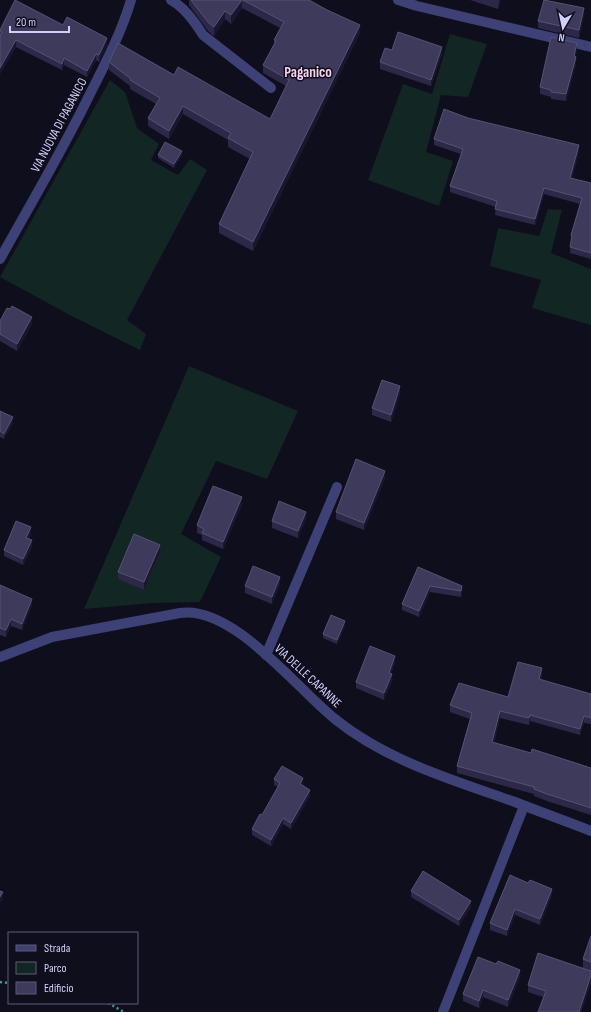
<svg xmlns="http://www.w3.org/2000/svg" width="591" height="1012" font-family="'Sofia Sans Condensed',sans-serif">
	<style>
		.green { fill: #122623 }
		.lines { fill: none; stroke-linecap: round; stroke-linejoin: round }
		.path { stroke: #3ba293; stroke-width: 2.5; stroke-dasharray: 2 3; stroke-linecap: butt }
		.minor { stroke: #3e4176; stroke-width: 10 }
		.wall { fill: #2c2948 }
		.shaded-wall { fill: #19162f }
		.building { fill: #3e3a5b; stroke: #555274 }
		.labels { text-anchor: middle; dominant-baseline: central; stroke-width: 3; stroke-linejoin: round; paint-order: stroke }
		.street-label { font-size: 13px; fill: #d0cff9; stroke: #0f0e1d }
		.quarter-label { font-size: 15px; font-weight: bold; fill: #fad1ee; stroke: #0f0e1d }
	</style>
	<rect width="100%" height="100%" fill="#0f0e1d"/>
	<g class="green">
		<path d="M450,34L487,44L468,97L441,95L426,152L453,161L439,206L368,180L403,84L432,94Z"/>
		<path d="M110,80L125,92L137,128L159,144L151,160L178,175L190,159L207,170L127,320L146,334L140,350L68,314L0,277Z"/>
		<path d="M548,209L562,210L551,253L591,269V325L532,308L541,280L490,266L498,228L539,236Z"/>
		<path d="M189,366L298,411L267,479L216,461L181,534L221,557L200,602L153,603L84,609Z"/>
	</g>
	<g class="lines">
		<g class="path">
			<path d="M0,982L9,983"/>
			<path d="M108,1003L124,1012"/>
		</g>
		<g class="minor">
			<path d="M171,0C184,7 195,22 203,35L271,88"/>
			<path d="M398,0L417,6L591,47"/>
			<path d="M0,259C30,205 61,153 88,98C104,66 121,34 131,0"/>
			<path d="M266,655L337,487"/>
			<path d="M0,657L52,637L180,613C233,605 297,689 335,719C387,761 453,780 515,802C540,812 566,821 591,831"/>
			<path d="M443,1012L524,806"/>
		</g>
	</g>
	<g class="wall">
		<path d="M189,0H309L360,33L253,251L219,233V224L250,159L228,147V140L183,114L169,139L148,126V118L156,104L130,89V86L109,70V62L174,75L270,119L286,86L263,73V65L274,44V40L280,28L242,8L231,24L225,19L214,36L208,31L189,5Z"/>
		<path d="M470,0H501L498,9Z"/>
		<path d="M584,15L579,38L538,28V21Z"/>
		<path d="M63,25L107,45L99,62L96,60L87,77L64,65L62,70L16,47L0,74V30Z"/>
		<path d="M392,50L442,54L431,86L380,69V62Z"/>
		<path d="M577,50L575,57L576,64L566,101L551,99V97L540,94V87Z"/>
		<path d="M468,118L579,151L572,178L591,183V259L570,253L571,235L580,204L544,194L535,225L495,215L496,207L450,192V186L461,154L434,145V139Z"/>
		<path d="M158,155H182L174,168L158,158Z"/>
		<path d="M0,321L32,324L17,351L0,341Z"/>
		<path d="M400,393L391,422L372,415V408Z"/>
		<path d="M0,411L13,423L4,439L0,437Z"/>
		<path d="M385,478L364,530L336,519V512Z"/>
		<path d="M242,504L223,549L202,540V535L197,533V525Z"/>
		<path d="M306,519L298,538L272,528V521Z"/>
		<path d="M31,534L29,539L32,547L23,565L4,556V550Z"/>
		<path d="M160,552L144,590L118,579V572Z"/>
		<path d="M418,567L462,592L461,597L430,592L419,617L402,610V604Z"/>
		<path d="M280,584L272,604L245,593V586Z"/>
		<path d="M0,585L32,605L22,630L11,626L6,637L0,635Z"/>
		<path d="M345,625L337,644L323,638V634Z"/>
		<path d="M395,663L391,674L392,681L384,700L356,688V682Z"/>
		<path d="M542,675L541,680L591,694V724L584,723L580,735L530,721L529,725L500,718L494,743L531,753L591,768V815L547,801L534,796V794L457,773V766L470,719L450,712V705L508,697Z"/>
		<path d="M274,779L303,784V785L310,796L291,829L283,824L271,846L252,835V829L262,815L278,787L274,785Z"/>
		<path d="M510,875L552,895L540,925L515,915L507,936L490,930V923Z"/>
		<path d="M411,891L471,907L459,926L411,897Z"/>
		<path d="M591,936V982L581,1012H538L543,997L528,992V985L583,968V959Z"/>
		<path d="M496,964L520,977L508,1007L483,997L479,1008L463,1001V994Z"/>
	</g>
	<g class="shaded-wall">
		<path d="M242,0V8L231,24V15Z"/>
		<path d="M499,0H501L498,9Z"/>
		<path d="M584,8V15L579,38V30Z"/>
		<path d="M225,11V19L214,36V27Z"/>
		<path d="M360,25V33L253,251V242Z"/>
		<path d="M107,38V45L99,62V55Z"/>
		<path d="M16,40V47L0,74V68Z"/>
		<path d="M577,43V50L574,64V56Z"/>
		<path d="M442,47V54L431,86V80Z"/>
		<path d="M96,54V60L87,77V71Z"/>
		<path d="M576,57V64L566,101V94Z"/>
		<path d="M64,58V65L62,70V64Z"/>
		<path d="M183,106V114L169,139V131Z"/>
		<path d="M579,145V151L570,184V178Z"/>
		<path d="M182,151V155L174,168V164Z"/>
		<path d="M544,188V194L535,225V219Z"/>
		<path d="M32,317V324L17,351V344Z"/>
		<path d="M400,386V393L391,422V415Z"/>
		<path d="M13,417V423L4,439V434Z"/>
		<path d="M385,471V478L364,530V523Z"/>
		<path d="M242,497V504L223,549V542Z"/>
		<path d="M306,512V519L298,538V531Z"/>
		<path d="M31,527V534L26,544V538Z"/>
		<path d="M32,540V547L23,565V559Z"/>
		<path d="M160,545V552L144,590V582Z"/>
		<path d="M280,577V584L272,604V597Z"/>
		<path d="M430,586V592L419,617V611Z"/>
		<path d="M462,586V592L461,597V591Z"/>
		<path d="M32,599V605L22,630V624Z"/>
		<path d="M11,619V626L6,637V630Z"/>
		<path d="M345,621V625L337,644V640Z"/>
		<path d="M395,656V663L389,680V673Z"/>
		<path d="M542,668V675L539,686V679Z"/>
		<path d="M392,674V681L384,700V693Z"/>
		<path d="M500,711V718L492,749V742Z"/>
		<path d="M530,715V721L529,725V718Z"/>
		<path d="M584,716V723L580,735V729Z"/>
		<path d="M303,778V784L300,790V784Z"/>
		<path d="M310,790V796L291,829V823Z"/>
		<path d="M283,818V824L271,846V840Z"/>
		<path d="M552,889V895L540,925V919Z"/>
		<path d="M3,892V899L0,904V897Z"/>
		<path d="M471,901V907L459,926V920Z"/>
		<path d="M515,909V915L507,936V930Z"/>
		<path d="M520,970V977L508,1007V1000Z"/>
		<path d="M591,975V982L581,1012H579Z"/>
		<path d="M483,990V997L479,1008V1001Z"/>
	</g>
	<g class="building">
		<path d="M15,0L63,25L67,17L107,38L99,55L96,54L87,71L64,58L62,64L16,40L0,68V35L2,32L0,31V30Z"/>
		<path d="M191,0H242L231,15L225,11L214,27L208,22Z"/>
		<path d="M243,0H309L327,10L360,25L253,242L219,224L253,152L228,138L231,133L183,106L169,131L148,118L160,98L130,80L131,79L109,62L118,43L174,75L178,67L270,119L289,80L263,65L276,41L274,40L284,22Z"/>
		<path d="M544,0L584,8L579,30L538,21Z"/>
		<path d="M398,32L442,47L431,80L380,62L385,48L392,50Z"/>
		<path d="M551,37L577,43L574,56L576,57L566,94L551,92V90L540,87Z"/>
		<path d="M444,109L468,118L579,145L570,178L591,183V253L570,247L572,236L571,235L582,198L544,188L535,219L495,209L497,201L450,186L463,149L434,139Z"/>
		<path d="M165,142L182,151L174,164L158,155Z"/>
		<path d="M12,306L32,317L17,344L0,334V321L7,308L10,309Z"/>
		<path d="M382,380L400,386L391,415L372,408Z"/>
		<path d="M0,411L13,417L4,434L0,431Z"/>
		<path d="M356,459L385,471L364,523L336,512Z"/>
		<path d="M213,486L242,497L223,542L202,533L204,529L197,525Z"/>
		<path d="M279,501L306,512L298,531L272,521Z"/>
		<path d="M16,521L31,527L26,538L32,540L23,559L4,550Z"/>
		<path d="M134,534L160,545L144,582L118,572Z"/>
		<path d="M253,566L280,577L272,597L245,586Z"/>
		<path d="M418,567L462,586L461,591L430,586L419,611L402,604Z"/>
		<path d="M0,585L32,599L22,624L11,619L6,630L0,628Z"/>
		<path d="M331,615L345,621L337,640L323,634Z"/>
		<path d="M370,646L395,656L389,673L392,674L384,693L356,682Z"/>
		<path d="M518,662L542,668L539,679L591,694V718L584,716L580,729L530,715L529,718L500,711L492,742L531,753L532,749L591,768V808L547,794L534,789V787L457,766L472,713L450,705L459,683L508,697Z"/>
		<path d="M282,766L303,778L300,784L310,790L291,823L283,818L271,840L252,829L260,814L262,815L280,783L274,779Z"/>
		<path d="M423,871L471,901L459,920L411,891Z"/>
		<path d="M510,875L528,883L530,880L552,889L540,919L515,909L507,930L490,923Z"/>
		<path d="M0,891L3,892L0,897Z"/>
		<path d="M591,936V962L583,959Z"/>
		<path d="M538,953L591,971V975L579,1012H538L546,991L528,985Z"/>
		<path d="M478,957L496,964L498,961L520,970L508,1000L483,990L479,1001L463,994Z"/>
	</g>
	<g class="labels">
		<g class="street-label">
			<text transform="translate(59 125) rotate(-62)">VIA NUOVA DI PAGANICO</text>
			<text transform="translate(308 676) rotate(43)">VIA DELLE CAPANNE</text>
		</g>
		<g class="quarter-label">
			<text x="308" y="72">Paganico</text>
		</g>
	</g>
	<rect x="8" y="932" width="130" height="72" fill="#0f0e1d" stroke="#5c5b75"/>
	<rect x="16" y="945" width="20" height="6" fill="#3e4176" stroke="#5c5b75"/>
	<text x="44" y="952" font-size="12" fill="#d0cff9">Strada</text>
	<rect x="16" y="962" width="20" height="12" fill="#122623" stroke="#5c5b75"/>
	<text x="44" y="972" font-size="12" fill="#d0cff9">Parco</text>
	<rect x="16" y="982" width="20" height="12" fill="#3e3a5b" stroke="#5c5b75"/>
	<text x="44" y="992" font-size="12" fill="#d0cff9">Edificio</text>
	<g transform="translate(563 28) rotate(189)" stroke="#0f0e1d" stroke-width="3" paint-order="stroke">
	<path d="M0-3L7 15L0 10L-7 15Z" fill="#d0cff9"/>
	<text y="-6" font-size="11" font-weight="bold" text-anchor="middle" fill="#d0cff9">N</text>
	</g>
	<path d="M10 26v6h59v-6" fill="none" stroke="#d0cff9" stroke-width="2"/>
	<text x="16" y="26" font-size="12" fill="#d0cff9" stroke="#0f0e1d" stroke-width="3" paint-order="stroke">20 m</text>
</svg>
